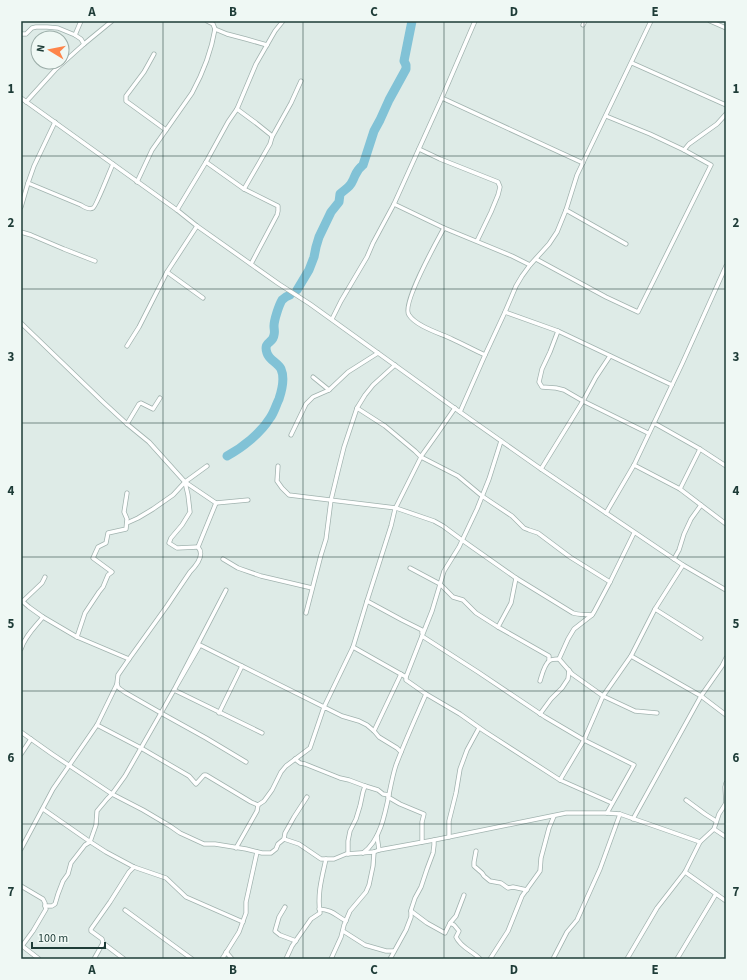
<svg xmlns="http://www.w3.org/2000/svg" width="747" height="980" font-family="'Source Sans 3',sans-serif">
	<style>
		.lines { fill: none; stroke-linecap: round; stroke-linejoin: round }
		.river { stroke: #81c2d6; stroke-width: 9 }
		.minor-casing { stroke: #a1b3af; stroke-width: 5 }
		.minor { stroke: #fff; stroke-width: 3.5 }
		.grid { fill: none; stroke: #1e3c37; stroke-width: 1; stroke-opacity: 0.55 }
		.neatline { fill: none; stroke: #1e3c37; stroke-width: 1.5 }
		.grid-label { font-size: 13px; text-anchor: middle; font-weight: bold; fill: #1e3c37 }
	</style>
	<rect width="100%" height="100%" fill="#deebe7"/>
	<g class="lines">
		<g class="river">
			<path d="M297,290L309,270L314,257L316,247L319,237L331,212L339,202L340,194C344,190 350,187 352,182C356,175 355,171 363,165L374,131L380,120L389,100L406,69V65L404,61L412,21"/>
			<path d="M227,456C242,448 261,433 270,418C274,413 276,405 279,399C282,390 285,378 281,369C278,363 269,360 267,353C263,341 273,344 274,335C275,332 274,329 274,326C274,320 279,305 282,300C284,298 287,296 290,295"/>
		</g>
		<g class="minor-casing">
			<g id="minor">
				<path d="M81,21L75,35L81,39L84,44"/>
				<path d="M207,21L213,24L215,29L227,34L246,39L267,45"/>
				<path d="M710,21L726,28"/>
				<path d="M583,25L585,21"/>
				<path d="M21,34H26L32,28L36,27H47L58,28L75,35"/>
				<path d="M154,54L144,72L126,96V101L133,106L166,130"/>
				<path d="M632,63L726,105"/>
				<path d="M21,98L177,210L197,226L279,284L310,304L460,412L541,469L683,565L726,590"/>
				<path d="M442,98L583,163"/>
				<path d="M26,102L55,70L84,44L112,21"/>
				<path d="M237,109L256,123L271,135L272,137L270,144L244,189"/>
				<path d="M606,116L650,134L684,150"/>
				<path d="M272,137L291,103L301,81"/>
				<path d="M419,149L440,159L498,182L500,187L498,195L491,212L477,241"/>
				<path d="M206,162L244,189L278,206V211L277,215L251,264"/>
				<path d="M137,182L152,150L192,93C204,71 211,53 215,29"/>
				<path d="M28,183L81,205C84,207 89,210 93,208C96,207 110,170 113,164"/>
				<path d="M394,204L444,228L512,256L530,265"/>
				<path d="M21,207L28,183L34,166L55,122"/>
				<path d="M177,210L206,162L228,122L237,109L256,64L275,31L283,21"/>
				<path d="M566,210L626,244"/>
				<path d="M444,228C437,241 401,305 409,315C416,326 439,333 452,339C463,344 474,350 485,355"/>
				<path d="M21,232L31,235L64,249L95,261"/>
				<path d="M536,259L606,297L638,312L711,165L684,150L689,144L717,124L726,114"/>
				<path d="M167,272L203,298"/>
				<path d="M505,312L558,331L672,385"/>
				<path d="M332,319L341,301L367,257L373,243L394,204L441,100L475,21"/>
				<path d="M21,323L102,401L127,424L149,442L185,482L188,495L190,512L182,525L171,538L169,543L177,548L198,547"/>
				<path d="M558,331L550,352L542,369L539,382L542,387L556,388L564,390L583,401L648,433"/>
				<path d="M127,346L139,327L167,272L197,226"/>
				<path d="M313,377L329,390L348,372L378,353"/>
				<path d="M357,408L385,426L415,451L421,457L458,476L482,496L512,516L524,528L529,530L538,533L570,557L610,582"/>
				<path d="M460,412L485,355L505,312L516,286L522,276L530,265L549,244L557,232L566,210L577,175L651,21"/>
				<path d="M654,423L700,449L726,466"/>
				<path d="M127,424L139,404L141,403L153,409L160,398"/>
				<path d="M291,435L306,404L313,397L329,390"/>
				<path d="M634,465L680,489L726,524"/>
				<path d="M278,466L277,481L282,488L289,495L396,508L434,521L443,526L462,540L516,578L573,613C579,615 585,614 592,615L594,612L610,582L634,533"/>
				<path d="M541,469L583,401L596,377L610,356"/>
				<path d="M680,489L700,449"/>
				<path d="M216,503L248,500"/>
				<path d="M606,513L634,465L682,364L726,266"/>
				<path d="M127,523L138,518L153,509L173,495L185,482L207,466"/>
				<path d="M223,559L238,568L261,576L312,588"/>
				<path d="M674,559L679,550L684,534L691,519L701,505"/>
				<path d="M410,568L440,584L453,597L463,600L476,613L498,627"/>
				<path d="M516,578L511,603L498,627L549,656V660"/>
				<path d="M226,590L174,690L200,645L242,666"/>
				<path d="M21,600L29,607L43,617L77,637L129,659L118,675L117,683L118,687L120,689L126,693L161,713L174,690L262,733"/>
				<path d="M23,601L42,583L45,577"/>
				<path d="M367,601L402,620L422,630V633"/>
				<path d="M655,609L701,638"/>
				<path d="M306,613L321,555L326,539L331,500L338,471L344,447L357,408L365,395L373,385L395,365"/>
				<path d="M592,615L574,629L568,639L559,659L572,674L603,696L635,711L657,713"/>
				<path d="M422,636L432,611L444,571L459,547L477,509L489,479L501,441"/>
				<path d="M77,637L85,613L99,592L103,587L108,575L112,572L93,558L98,547L106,543L108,533L126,529L127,519L124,512L127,493"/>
				<path d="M353,647L367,601L391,526L395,509L422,455L437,434L455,408"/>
				<path d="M21,649C25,636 35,627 43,617"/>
				<path d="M631,656L701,696L726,715"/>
				<path d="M129,659L167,606L190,572C196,566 205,555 198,547L216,503L185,482"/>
				<path d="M406,677L422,636L478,672L545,717L584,740L560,780"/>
				<path d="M540,681C542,675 544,665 549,661C551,659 556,659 559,659"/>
				<path d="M219,713L242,666L324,707L353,647L406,677V680L426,694L460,714L484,731L560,780L612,803"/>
				<path d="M540,714L551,699L562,688L568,679L569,670"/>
				<path d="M97,725L141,748L189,776L196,784L204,775H206L251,802L258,805L264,801L272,790L281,772L286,766L310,748L324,707L342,716L359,721L367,725L374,731L379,737L397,748L401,752"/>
				<path d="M374,731L401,674"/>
				<path d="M21,732L52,754L112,794L143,810L170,826L180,833L204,844H215L246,849L262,853H271L276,849L278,844L284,839L285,833L294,817L307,797"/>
				<path d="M21,754L31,739"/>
				<path d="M295,759L300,763L305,764L340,778L349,780L365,786L363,792L360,806L356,819L350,831L348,841V854"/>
				<path d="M365,786L378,790L383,794L389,795"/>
				<path d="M388,797L400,804L424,814L422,822V842"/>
				<path d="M686,800L705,814L716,821"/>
				<path d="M726,804L725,787L726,783"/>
				<path d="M43,809L89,841L106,852L134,867L166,878L186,897L243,922"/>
				<path d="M607,813L634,765L584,740L603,696L631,656L655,609L683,565"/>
				<path d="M633,819L701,696L722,666L726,658"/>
				<path d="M714,829L726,837"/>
				<path d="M377,836L379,850"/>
				<path d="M449,837V821L456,793L460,769L467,750L479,728"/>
				<path d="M284,839L299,844L321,859H334L346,854L374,852L379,850L434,840L566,813H607L620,814L700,842"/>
				<path d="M236,848L257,811L258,805"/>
				<path d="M21,849L53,789L97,725L117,684"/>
				<path d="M476,851L474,862V866L482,873L484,876L490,881L501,883L508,888L513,887L527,890"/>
				<path d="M363,853C387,836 387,791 396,765C405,741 416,717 426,694"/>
				<path d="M685,872L726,901"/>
				<path d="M21,886L43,899L45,903V906L46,909L33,931L22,946"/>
				<path d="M45,906H52L55,904L58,894L63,881L68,874L71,863L85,845L90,842L96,825L97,811L107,799L112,794L125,776L161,713L206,738L246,762"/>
				<path d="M285,907L279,917L275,931L280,935L296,941"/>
				<path d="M319,909C333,910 335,915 346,921"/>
				<path d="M125,910L192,959"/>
				<path d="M411,911L427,923L445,933L450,923L454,925L459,931L456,937C461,948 473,951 480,959"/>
				<path d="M450,923L456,916L464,895"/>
				<path d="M343,931L365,945L386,951H394"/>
				<path d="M103,943L124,959"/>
				<path d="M21,945L39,959"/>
				<path d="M226,952L232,959"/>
				<path d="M94,959L103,943L102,939L91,931V929L110,902L129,872L134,867"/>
				<path d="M222,959L239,932L246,913V902L257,852"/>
				<path d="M286,959L292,946L311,919L320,913C317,894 322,877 326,859"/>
				<path d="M331,959L341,937L344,925L350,911L366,892L369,885L373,866L374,852"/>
				<path d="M390,959L406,930L411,917V910L415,898L421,887L427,869L433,853L434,845V840"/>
				<path d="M490,959L508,931L522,896L540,871L541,858L549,828L554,816"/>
				<path d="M553,959L567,932L577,920L600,869L620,814"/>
				<path d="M627,959L657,908L685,872L700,842L714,829L719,814L726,803"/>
				<path d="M677,959L716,894"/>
			</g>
		</g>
		<use href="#minor" class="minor"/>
	</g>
	<path class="grid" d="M163,21V959M303,21V959M444,21V959M584,21V959M21,156H726M21,289H726M21,423H726M21,557H726M21,691H726M21,824H726"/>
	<rect width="747" height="980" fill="none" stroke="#eff8f4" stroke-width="44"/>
	<g transform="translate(50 50) rotate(280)"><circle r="19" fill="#eff8f4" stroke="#9bada8"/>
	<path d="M0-3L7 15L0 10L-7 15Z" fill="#fe854a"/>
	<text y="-6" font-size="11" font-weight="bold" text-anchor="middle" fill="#1e3c37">N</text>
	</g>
	<path d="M32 942v6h73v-6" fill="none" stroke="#1e3c37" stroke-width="2"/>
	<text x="38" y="942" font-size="12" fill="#1e3c37" stroke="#eff8f4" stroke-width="3" paint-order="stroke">100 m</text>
	<rect x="22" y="22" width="703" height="936" class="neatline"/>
	<g class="grid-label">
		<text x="92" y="16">A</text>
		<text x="233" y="16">B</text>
		<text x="374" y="16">C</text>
		<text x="514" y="16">D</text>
		<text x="655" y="16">E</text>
		<text x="11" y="93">1</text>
		<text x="736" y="93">1</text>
		<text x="11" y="227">2</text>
		<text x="736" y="227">2</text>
		<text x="11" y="361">3</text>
		<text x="736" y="361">3</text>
		<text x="11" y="495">4</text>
		<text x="736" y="495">4</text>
		<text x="11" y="628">5</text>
		<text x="736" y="628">5</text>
		<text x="11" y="762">6</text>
		<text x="736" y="762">6</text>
		<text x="11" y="896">7</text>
		<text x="736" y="896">7</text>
		<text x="92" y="974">A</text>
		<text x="233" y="974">B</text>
		<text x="374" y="974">C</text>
		<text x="514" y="974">D</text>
		<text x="655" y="974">E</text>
	</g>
</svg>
